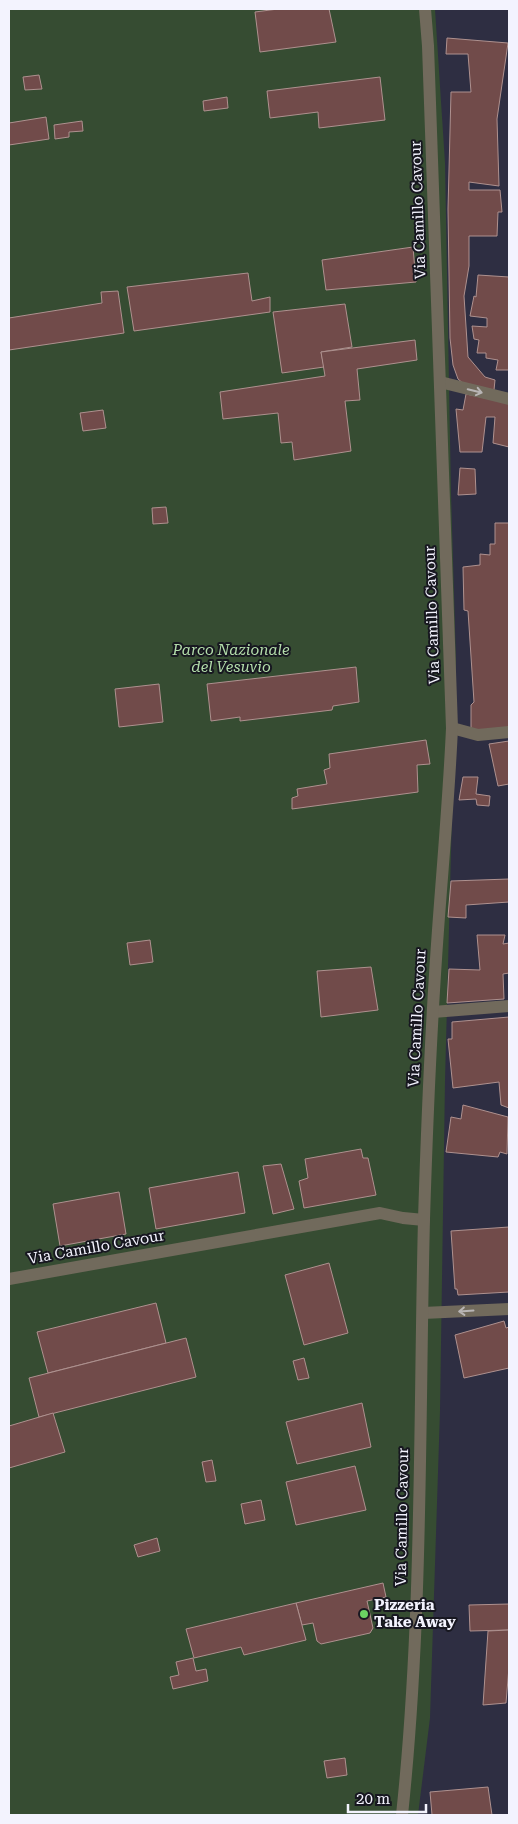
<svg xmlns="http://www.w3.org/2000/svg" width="518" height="1824" font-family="'Roboto Serif',serif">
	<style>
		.green { fill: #364c32 }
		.building { fill: #714b4a; stroke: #ae918f }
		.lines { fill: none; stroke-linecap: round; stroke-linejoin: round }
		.minor { stroke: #716a5c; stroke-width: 12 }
		.tertiary { stroke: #716a5c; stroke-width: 12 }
		.oneway { stroke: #b8b5b5 }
		.poi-dot { fill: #6bd362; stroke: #171720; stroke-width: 2 }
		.labels { text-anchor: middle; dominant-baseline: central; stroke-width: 4; stroke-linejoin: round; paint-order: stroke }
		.street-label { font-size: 15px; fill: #f3f3fe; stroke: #171720 }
		.park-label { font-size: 15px; font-style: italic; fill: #b4deab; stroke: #171720 }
		.poi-label { font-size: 15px; font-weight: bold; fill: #f3f3fe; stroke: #171720; text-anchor: start }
	</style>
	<rect width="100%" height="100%" fill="#2e2e42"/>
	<path class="green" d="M9,9H435L445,163L451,493L456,661L445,1081L440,1411L430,1718L418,1815H9Z"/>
	<g class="building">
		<path d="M278,9H329L336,42L260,52L255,12Z"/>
		<path d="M447,38L508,43L497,119L499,186L469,182V190H500L502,212H498L497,236H469V266L464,296L468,357L485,377L495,380L494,390L465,385L458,379L453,365L450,338L448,209L451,92H471L468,54H446Z"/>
		<path d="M39,75L42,89L25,90L23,77Z"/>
		<path d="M380,77L385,120L319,128L318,112L270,118L267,91Z"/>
		<path d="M227,97L228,108L204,111L203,101Z"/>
		<path d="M46,117L49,139L9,145V123Z"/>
		<path d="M82,121L83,131L69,132V137L55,139L54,125Z"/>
		<path d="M413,247L416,282L326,290L322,260Z"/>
		<path d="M248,273L252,301L270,297V312L134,331L127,287Z"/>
		<path d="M478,275L509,277V370H496L498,360L486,358V353H477L479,340L474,339L472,326L487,327V318L470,316L474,296L476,297Z"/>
		<path d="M118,291L124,333L9,350V318L102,303L101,292Z"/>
		<path d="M345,304L352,347L321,352L324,367L282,373L273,312Z"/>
		<path d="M415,340L417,360L357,369L360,400L345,401L351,451L294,460L292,442L281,443L278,413L223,419L220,392L325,376L321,352Z"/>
		<path d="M466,394L509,403V447L493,443L495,417H486L482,452H460L456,409L463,410Z"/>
		<path d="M103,410L106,428L83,431L80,413Z"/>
		<path d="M460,468L475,469L476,494L458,495Z"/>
		<path d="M166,507L168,523L153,524L152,508Z"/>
		<path d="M495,523H509V725L506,730H471V705L474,702L468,611L464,610L463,567L480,565V554L490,555V544H495Z"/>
		<path d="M356,667L359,702L333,706L332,710L240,721V717L211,721L207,684Z"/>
		<path d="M159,684L163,722L119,727L115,689Z"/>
		<path d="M426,740L430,764L417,765L418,792L292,809V798L298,796L297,789L327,784L324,770L330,768L329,754Z"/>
		<path d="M509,741V784L498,786L489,744Z"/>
		<path d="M463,777H478L476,794L490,796L489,806L477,805L476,799L459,800Z"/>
		<path d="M509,879V902L466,905V918L448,917L451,881Z"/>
		<path d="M477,935H505L503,944L509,943V973L503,974L504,999L447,1003L449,969L480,970Z"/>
		<path d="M150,940L153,962L130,965L127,943Z"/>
		<path d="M371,967L378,1010L321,1017L317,971Z"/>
		<path d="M509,1017V1108L501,1105L499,1082L453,1088L448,1039H452V1022Z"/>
		<path d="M463,1105L508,1117L507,1154L500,1152L498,1157L446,1152L451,1117L461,1119Z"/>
		<path d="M361,1149L363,1158H368L376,1195L304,1208L299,1181L308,1178L305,1159Z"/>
		<path d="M281,1164L294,1209L273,1214L263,1166Z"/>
		<path d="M238,1172L245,1213L156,1229L149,1188Z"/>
		<path d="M119,1192L126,1234L60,1246L53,1204Z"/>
		<path d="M509,1227V1292L458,1295L457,1289H455L451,1231Z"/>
		<path d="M329,1263L348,1333L304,1345L285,1275Z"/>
		<path d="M156,1303L166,1343L48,1373L37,1332Z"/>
		<path d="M504,1321L506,1328L509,1327V1368L464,1378L455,1335Z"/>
		<path d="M186,1338L196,1377L39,1417L29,1378Z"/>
		<path d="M304,1358L309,1378L298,1380L293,1361Z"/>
		<path d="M362,1403L371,1447L297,1464L286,1422Z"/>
		<path d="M53,1413L65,1452L9,1468V1426Z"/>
		<path d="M212,1460L216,1481L206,1482L202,1462Z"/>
		<path d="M355,1466L366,1510L296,1525L286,1482Z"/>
		<path d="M261,1500L265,1520L245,1524L241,1504Z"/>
		<path d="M157,1538L160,1551L138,1557L134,1545Z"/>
		<path d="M383,1583L386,1597L367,1601L373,1628L370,1633L321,1644L317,1641L313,1623L302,1625L296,1603Z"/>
		<path d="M296,1603L306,1640L244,1655L241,1647L194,1658L186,1629Z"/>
		<path d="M509,1604V1630L470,1631L469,1605Z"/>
		<path d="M509,1630V1667L506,1703L483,1705L488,1631Z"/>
		<path d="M193,1658L196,1671L206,1669L208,1681L173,1689L170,1677L179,1675L176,1662Z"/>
		<path d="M345,1758L347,1775L327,1778L324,1761Z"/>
		<path d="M488,1787L492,1815H432L430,1792Z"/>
	</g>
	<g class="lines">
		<g class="minor">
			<path d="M440,382L509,399"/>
			<path d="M452,728L478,735L509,732"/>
			<path d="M433,1012L509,1006"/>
			<path d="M9,1279L380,1213L403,1218L424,1220"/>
			<path d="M423,1313L509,1309"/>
		</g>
		<path class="tertiary" d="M402,1815C423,1617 419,1418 424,1219C427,1123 431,1026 438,930C443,862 449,795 452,728L428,46L425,9"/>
	</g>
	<defs><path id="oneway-shaft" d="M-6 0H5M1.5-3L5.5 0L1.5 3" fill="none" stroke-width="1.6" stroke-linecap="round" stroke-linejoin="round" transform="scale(1.25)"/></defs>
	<g class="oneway">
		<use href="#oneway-shaft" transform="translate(475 391) rotate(14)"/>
		<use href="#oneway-shaft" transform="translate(466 1311) rotate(176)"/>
	</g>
	<circle class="poi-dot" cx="364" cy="1614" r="5"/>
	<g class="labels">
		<g class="street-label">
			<text transform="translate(418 210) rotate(-92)">Via Camillo Cavour</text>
			<text transform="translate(432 615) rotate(-92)">Via Camillo Cavour</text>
			<text transform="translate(417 1018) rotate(-87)">Via Camillo Cavour</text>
			<text transform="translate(96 1247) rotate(-10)">Via Camillo Cavour</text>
			<text transform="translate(402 1517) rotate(-89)">Via Camillo Cavour</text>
		</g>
		<g class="park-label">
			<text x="231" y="650">Parco Nazionale<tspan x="231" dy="17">del Vesuvio</tspan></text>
		</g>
		<g class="poi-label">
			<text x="374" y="1605">Pizzeria<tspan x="374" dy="17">Take Away</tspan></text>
		</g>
	</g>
	<rect width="518" height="1824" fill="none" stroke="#f3f3fe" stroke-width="20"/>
	<path d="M348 1804v8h78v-8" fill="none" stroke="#f3f3fe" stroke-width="2.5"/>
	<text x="356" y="1804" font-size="15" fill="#f3f3fe" stroke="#171720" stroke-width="4" paint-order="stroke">20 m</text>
</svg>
